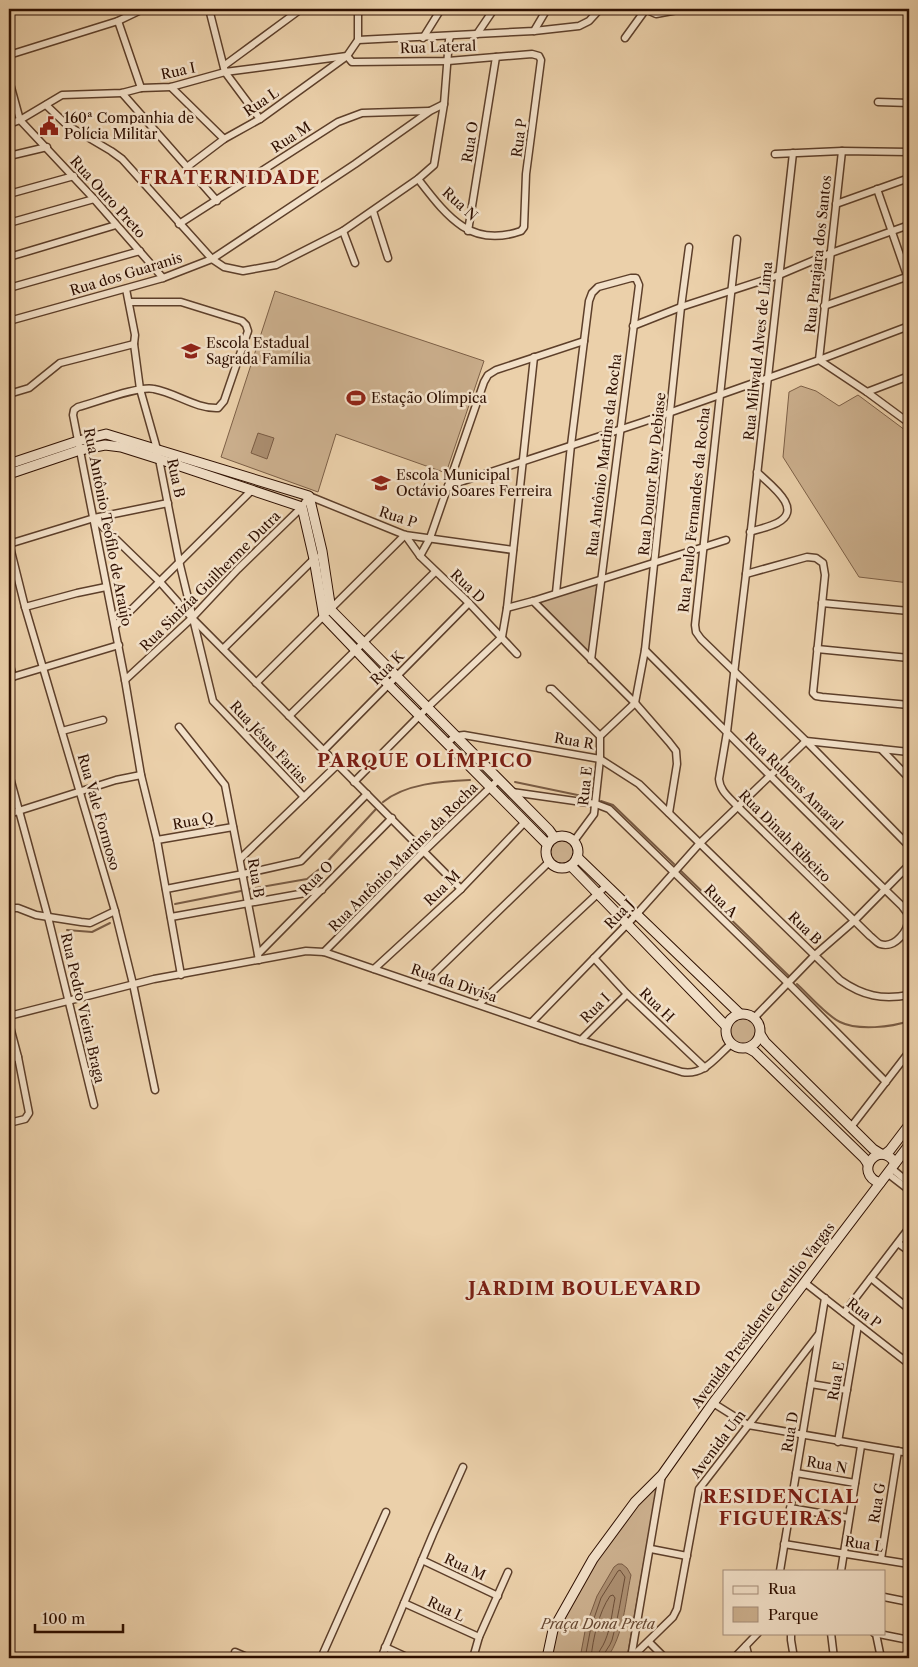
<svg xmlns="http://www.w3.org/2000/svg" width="918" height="1667" font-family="'Libre Caslon Text',serif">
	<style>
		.green { fill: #cbaf8d; stroke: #7c5f46 }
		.water { fill: #ab8e70; stroke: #795b43 }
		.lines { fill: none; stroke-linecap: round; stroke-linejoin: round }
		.shore { stroke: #6c4e38; stroke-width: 1 }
		.stream { stroke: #795b43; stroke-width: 2 }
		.street-casing { stroke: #5d3f2a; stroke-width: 9 }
		.secondary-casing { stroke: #2e0f00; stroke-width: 11 }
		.street { stroke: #f2e0c8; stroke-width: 6 }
		.secondary { stroke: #f2e0c8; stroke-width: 9 }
		.labels { text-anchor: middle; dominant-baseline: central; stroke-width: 5; stroke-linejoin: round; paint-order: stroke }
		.street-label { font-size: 14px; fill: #2e0f00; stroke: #f2e0c8 }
		.poi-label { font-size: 14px; fill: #2e0f00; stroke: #f2e0c8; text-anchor: start }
		.park-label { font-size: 14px; font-style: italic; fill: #654731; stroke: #f2e0c8 }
		.district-label { font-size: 19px; font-weight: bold; letter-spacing: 1px; fill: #7a1f14; stroke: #f2e0c8 }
	</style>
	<rect width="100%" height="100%" fill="#ebd0aa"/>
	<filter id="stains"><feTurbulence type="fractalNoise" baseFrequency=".004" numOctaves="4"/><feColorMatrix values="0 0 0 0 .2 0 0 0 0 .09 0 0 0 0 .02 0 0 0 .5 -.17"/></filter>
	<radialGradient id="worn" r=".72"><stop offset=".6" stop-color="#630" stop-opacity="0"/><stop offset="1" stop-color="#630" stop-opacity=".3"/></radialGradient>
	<g class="green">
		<path d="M275,291L484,361L446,473L336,434L318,492L221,457Z"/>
		<path d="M801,386L816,391L839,406L858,395L909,433V583L859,577L783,457L789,392Z"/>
		<path d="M597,584L589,653L540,602Z"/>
		<circle cx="562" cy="852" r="13"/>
		<circle cx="743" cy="1031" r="13"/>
		<path d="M655,1489L656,1492L627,1657L626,1658H549L555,1635L595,1560L641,1501L652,1490Z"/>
	</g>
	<g class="water">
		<path d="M258,433L274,438L267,459L251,453Z"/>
		<path d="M618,1564H622L627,1568L631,1575C625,1603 624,1634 607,1658H580L586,1626L597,1596L614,1567Z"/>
	</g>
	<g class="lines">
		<g class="shore">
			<path d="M585,1658L591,1627L601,1598L618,1571L620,1570L625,1577C621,1598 618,1619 612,1640C610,1647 604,1651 603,1658"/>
			<path d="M591,1658C593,1638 599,1612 610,1596L613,1595L615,1598C612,1612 611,1627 605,1641C603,1647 598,1651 597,1658"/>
		</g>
		<g class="stream">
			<path d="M515,782L592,798"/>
			<path d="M601,801L613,805L674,864"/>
			<path d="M383,802C405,784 442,781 470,780"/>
			<path d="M681,871L790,977"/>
			<path d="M250,889L307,879L323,866L376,809"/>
			<path d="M175,904L241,891"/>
			<path d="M67,930L92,932L110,923"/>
			<path d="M797,984C808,994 827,1016 840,1022C858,1031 892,1027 909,1021"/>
		</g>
		<g class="street-casing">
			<g id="street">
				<path d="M209,9L225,72L260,119"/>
				<path d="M645,9L656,14L683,9"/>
				<path d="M118,21L141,88"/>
				<path d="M534,31L547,9"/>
				<path d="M477,34L494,9"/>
				<path d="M423,38L441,9"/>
				<path d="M625,38L646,9"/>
				<path d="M358,40L534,31L579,26L589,21L600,9"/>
				<path d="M9,55L118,21L143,9"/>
				<path d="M347,56L352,62L448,61L532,54L539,56L541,60L526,174L524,227L521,231C470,249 446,215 418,179"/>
				<path d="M225,65L301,9"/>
				<path d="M9,80L20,120L94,199L163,278"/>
				<path d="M171,87L224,139"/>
				<path d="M122,93L217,201"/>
				<path d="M878,102L909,103"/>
				<path d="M46,105L67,125L111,151L122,159L212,259L224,267L243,271L276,265L343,231L418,179L434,165L444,104L449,40L450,37"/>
				<path d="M9,124L20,120L62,95L122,93L141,88L171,87L225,72L347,56"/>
				<path d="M842,151L819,360L867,392L909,423"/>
				<path d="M775,154L842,151L909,152"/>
				<path d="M9,156L47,147"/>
				<path d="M187,167L224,139L260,119L347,56L358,40V9"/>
				<path d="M877,189L909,281"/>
				<path d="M9,194L74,176"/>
				<path d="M836,204L909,178"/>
				<path d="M373,211L388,258"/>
				<path d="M9,223L94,199"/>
				<path d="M179,224L338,122L362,113L429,111"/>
				<path d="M343,231L355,263"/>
				<path d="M468,231L496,57"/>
				<path d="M737,239L695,625L696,632L701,639L806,741L909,846"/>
				<path d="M9,257L116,225"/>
				<path d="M9,288L140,251"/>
				<path d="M126,289L135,335L134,344L140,389L157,449L179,561L213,701L304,797"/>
				<path d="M129,302H181L242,321L246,325L248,331L224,401L218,408C196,409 176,393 154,389C140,385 94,403 78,407L74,410L73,415L125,680L141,775L157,840L181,975"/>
				<path d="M824,306L909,276"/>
				<path d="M9,321L163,278L212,259L355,164L430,111L444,104"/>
				<path d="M633,326L681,307L779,275L831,253L909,225"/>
				<path d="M867,392L909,376"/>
				<path d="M9,394L29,388L60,363L134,344"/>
				<path d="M448,486L643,422L819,360L909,326"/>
				<path d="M95,519L160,582L192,618L461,889"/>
				<path d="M750,532C759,529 769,527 777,523C805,509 769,484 757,472"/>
				<path d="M405,535L420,556L469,603L517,654"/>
				<path d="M9,543L25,607L115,911L133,984L155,1090"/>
				<path d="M9,544L94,518L168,503"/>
				<path d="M420,556L430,538L484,382L488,375L496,370L584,341"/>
				<path d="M746,574L807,557L816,558L823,563L825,575L813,693L816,696L822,697L909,705"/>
				<path d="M556,593L571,445L589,301L592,293L598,287L631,278H636L639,285L591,660"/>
				<path d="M533,601L635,703L669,742L676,751L677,764L669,813"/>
				<path d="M822,603L909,611"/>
				<path d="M25,607L77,593L106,587"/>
				<path d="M507,608L533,601L726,540"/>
				<path d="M115,626L252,490"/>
				<path d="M223,649L316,557"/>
				<path d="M817,649L909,658"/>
				<path d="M645,650C730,735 815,822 902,906C904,909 908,913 908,916C910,930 895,949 880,944C877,943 873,938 870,936L737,806C729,797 720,791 719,779L727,732L746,574L793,153"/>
				<path d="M9,662L13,677"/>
				<path d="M9,678L119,645"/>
				<path d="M125,680L192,618L238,569L302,507L309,496L405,535L513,550"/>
				<path d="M256,683L405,535"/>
				<path d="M550,689H552L600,736V759L594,814L574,841"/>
				<path d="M289,716L435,572"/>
				<path d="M179,727L225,785L259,960"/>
				<path d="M62,731L103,720"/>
				<path d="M600,736L635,703L645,650L681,307L689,247"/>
				<path d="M447,743L456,736L464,735L600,759L639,784L840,980C863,996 882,1000 909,995"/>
				<path d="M881,749L909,778"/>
				<path d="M323,751L469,603"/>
				<path d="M9,774L48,917L94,1105"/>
				<path d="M354,782L430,705L502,637L507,608L534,357"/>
				<path d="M512,792L596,804L609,809L789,984L886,1082"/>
				<path d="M9,814L116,780L141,775"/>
				<path d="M157,840L233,827"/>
				<path d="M240,859L337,765"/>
				<path d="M166,889L243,874L301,861L367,794"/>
				<path d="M9,908H18L36,915L81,922L90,923L115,911"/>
				<path d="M171,917L322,890"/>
				<path d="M324,952L423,852L499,779"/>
				<path d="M258,954L392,818"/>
				<path d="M594,958L627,994L705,1068"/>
				<path d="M374,969L461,889L524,823"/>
				<path d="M422,985L549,862"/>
				<path d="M479,1004L606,886"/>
				<path d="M9,1016L154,979L306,951L324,952L581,1040L682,1072C704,1076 716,1057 731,1044"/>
				<path d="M754,1018L815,955L854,921L909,865"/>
				<path d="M532,1022L636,915L700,843L806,741L909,752"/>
				<path d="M9,1023L18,1057L29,1113L25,1119L9,1123"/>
				<path d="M581,1040L627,994"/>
				<path d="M9,1059L18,1057"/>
				<path d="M851,1127L909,1052"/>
				<path d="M891,1168L909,1183"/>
				<path d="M887,1173L909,1190"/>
				<path d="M898,1243L909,1251"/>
				<path d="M871,1278L909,1309"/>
				<path d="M804,1282L909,1364"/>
				<path d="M844,1313L909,1228"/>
				<path d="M811,1384L847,1390"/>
				<path d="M713,1403L748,1425L909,1453"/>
				<path d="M838,1442L858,1325"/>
				<path d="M796,1473L855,1483"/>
				<path d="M790,1508L849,1518"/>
				<path d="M784,1544L909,1564"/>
				<path d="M651,1549L687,1556"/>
				<path d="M881,1559L898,1451"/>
				<path d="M422,1560L498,1596"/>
				<path d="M780,1571L825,1298"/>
				<path d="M841,1571L861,1446"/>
				<path d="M884,1597L909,1602"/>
				<path d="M404,1603L479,1637"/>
				<path d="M791,1633V1640L794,1658"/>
				<path d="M831,1633L834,1658"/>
				<path d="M874,1633L909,1640"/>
				<path d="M876,1634L881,1658"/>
				<path d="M649,1642L665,1658"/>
				<path d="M746,1646L749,1658"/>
				<path d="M385,1647L409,1658"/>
				<path d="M235,1652L249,1658"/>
				<path d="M321,1658L386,1512"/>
				<path d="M381,1658L433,1534L463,1467"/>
				<path d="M473,1658L479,1637L508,1572"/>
				<path d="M631,1658L673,1617L677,1609L699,1489L818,1335"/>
				<path d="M631,1658L662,1475"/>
				<path d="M734,1658L758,1633"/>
			</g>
		</g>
		<g class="secondary-casing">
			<g id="secondary">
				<path d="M9,464L78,441L106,434L309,496L322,551L331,610L549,830L554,837"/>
				<path d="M9,474L80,450L105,445L121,447L159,459L302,507L314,559L324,617L388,684L547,844"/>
				<circle cx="562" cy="852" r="16"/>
				<path d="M577,857L740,1014"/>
				<path d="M571,866L726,1026"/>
				<circle cx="743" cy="1031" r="17"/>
				<path d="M760,1034L765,1042L873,1149L881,1154"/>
				<path d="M748,1048L755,1052L864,1158L868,1164"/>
				<path d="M885,1154L890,1150L909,1125"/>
				<path d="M880,1183C852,1173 879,1138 895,1163"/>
				<path d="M547,1658L553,1630L593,1559L635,1502L662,1475L713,1403L909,1145"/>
			</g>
		</g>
		<use href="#street" class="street"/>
		<use href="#secondary" class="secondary"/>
	</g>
	<defs>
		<g id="civic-bare" transform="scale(1.5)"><path d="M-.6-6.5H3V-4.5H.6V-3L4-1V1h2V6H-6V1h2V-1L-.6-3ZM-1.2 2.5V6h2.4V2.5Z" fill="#8f2418" stroke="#f2e0c8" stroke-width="2.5" paint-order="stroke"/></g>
		<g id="school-bare" transform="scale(1.5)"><path d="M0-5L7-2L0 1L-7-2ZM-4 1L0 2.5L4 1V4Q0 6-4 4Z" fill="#8f2418" stroke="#f2e0c8" stroke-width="2.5" paint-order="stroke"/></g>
		<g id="stadium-bare" transform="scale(1.5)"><path d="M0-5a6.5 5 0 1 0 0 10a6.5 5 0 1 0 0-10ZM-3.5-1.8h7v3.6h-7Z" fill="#8f2418" stroke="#f2e0c8" stroke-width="2.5" paint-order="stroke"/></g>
	</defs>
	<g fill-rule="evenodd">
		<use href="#civic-bare" x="49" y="126"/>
		<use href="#school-bare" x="191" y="351"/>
		<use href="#stadium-bare" x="356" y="398"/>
		<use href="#school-bare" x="381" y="483"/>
	</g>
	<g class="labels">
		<g class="street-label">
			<text transform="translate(438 47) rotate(-2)">Rua Lateral</text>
			<text transform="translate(178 71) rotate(-12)">Rua I</text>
			<text transform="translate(261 102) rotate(-34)">Rua L</text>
			<text transform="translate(291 137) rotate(-33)">Rua M</text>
			<text transform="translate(519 138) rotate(-82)">Rua P</text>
			<text transform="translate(470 142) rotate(-81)">Rua O</text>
			<text transform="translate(108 197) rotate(48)">Rua Ouro Preto</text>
			<text transform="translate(460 204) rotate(42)">Rua N</text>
			<text transform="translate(818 254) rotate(-84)">Rua Parajara dos Santos</text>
			<text transform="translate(126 274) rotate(-17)">Rua dos Guaranis</text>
			<text transform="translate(758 351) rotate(-84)">Rua Milwald Alves de Lima</text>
			<text transform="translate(604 455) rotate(-83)">Rua Antônio Martins da Rocha</text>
			<text transform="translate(652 474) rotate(-84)">Rua Doutor Ruy Debiase</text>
			<text transform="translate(176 478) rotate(78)">Rua B</text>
			<text transform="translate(694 510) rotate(-84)">Rua Paulo Fernandes da Rocha</text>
			<text transform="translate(398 517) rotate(18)">Rua P</text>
			<text transform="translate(108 527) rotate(79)">Rua Antônio Teófilo de Araújo</text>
			<text transform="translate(210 581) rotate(-45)">Rua Sinizia Guilherme Dutra</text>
			<text transform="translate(468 586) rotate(43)">Rua D</text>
			<text transform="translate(387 668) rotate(-45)">Rua K</text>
			<text transform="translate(574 741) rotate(10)">Rua R</text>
			<text transform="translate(269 742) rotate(47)">Rua Jésus Farias</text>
			<text transform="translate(794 781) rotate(45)">Rua Rubens Amaral</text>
			<text transform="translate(585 786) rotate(-84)">Rua E</text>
			<text transform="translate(99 812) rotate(74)">Rua Vale Formoso</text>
			<text transform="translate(193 821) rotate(-10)">Rua Q</text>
			<text transform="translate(785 836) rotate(45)">Rua Dinah Ribeiro</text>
			<text transform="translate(403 857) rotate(-45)">Rua Antônio Martins da Rocha</text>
			<text transform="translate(256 878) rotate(80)">Rua B</text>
			<text transform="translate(316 878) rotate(-46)">Rua O</text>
			<text transform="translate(442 888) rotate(-44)">Rua M</text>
			<text transform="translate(721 901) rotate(44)">Rua A</text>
			<text transform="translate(619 914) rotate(-46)">Rua J</text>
			<text transform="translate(805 928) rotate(44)">Rua B</text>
			<text transform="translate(454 983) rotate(19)">Rua da Divisa</text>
			<text transform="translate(657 1005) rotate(44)">Rua H</text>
			<text transform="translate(83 1008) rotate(77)">Rua Pedro Vieira Braga</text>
			<text transform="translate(595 1008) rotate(-45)">Rua I</text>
			<text transform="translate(864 1313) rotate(38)">Rua P</text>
			<text transform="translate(763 1315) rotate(-53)">Avenida Presidente Getulio Vargas</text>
			<text transform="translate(836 1381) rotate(-80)">Rua E</text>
			<text transform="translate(790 1432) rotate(-81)">Rua D</text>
			<text transform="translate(718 1444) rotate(-53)">Avenida Um</text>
			<text transform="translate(827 1465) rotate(10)">Rua N</text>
			<text transform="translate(877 1503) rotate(-81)">Rua G</text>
			<text transform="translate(864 1544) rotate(9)">Rua L</text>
			<text transform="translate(465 1567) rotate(25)">Rua M</text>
			<text transform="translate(446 1609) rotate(25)">Rua L</text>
		</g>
		<g class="poi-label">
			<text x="64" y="118">160ª Companhia de<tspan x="64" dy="16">Polícia Militar</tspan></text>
			<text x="206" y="343">Escola Estadual<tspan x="206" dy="16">Sagrada Família</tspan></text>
			<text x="371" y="398">Estação Olímpica</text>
			<text x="396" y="475">Escola Municipal<tspan x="396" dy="16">Octávio Soares Ferreira</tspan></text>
		</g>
		<g class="park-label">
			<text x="598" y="1624">Praça Dona Preta</text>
		</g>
		<g class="district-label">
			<text x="230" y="177">FRATERNIDADE</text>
			<text x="425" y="760">PARQUE OLÍMPICO</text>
			<text x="585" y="1288">JARDIM BOULEVARD</text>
			<text x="781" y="1496">RESIDENCIAL<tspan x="781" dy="22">FIGUEIRAS</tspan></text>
		</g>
	</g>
	<rect width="918" height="1667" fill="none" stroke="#ebd0aa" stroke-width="30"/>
	<rect x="10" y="10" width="898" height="1647" fill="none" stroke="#2e0f00" stroke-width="2.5"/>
	<rect x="15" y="15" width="888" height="1637" fill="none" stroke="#2e0f00"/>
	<rect x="723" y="1570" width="162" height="65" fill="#f2e0c8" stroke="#a48c78"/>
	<rect x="733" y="1586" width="25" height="8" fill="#f2e0c8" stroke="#a48c78"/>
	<text x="768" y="1594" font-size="15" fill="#2e0f00">Rua</text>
	<rect x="733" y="1607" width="25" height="15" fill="#cbaf8d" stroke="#a48c78"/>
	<text x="768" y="1620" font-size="15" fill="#2e0f00">Parque</text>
	<path d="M35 1624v8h88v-8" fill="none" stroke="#2e0f00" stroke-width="2.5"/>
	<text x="42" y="1624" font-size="15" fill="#2e0f00" stroke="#f2e0c8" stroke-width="4" paint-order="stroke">100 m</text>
	<rect width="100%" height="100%" filter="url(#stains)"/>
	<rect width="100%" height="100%" fill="url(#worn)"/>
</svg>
